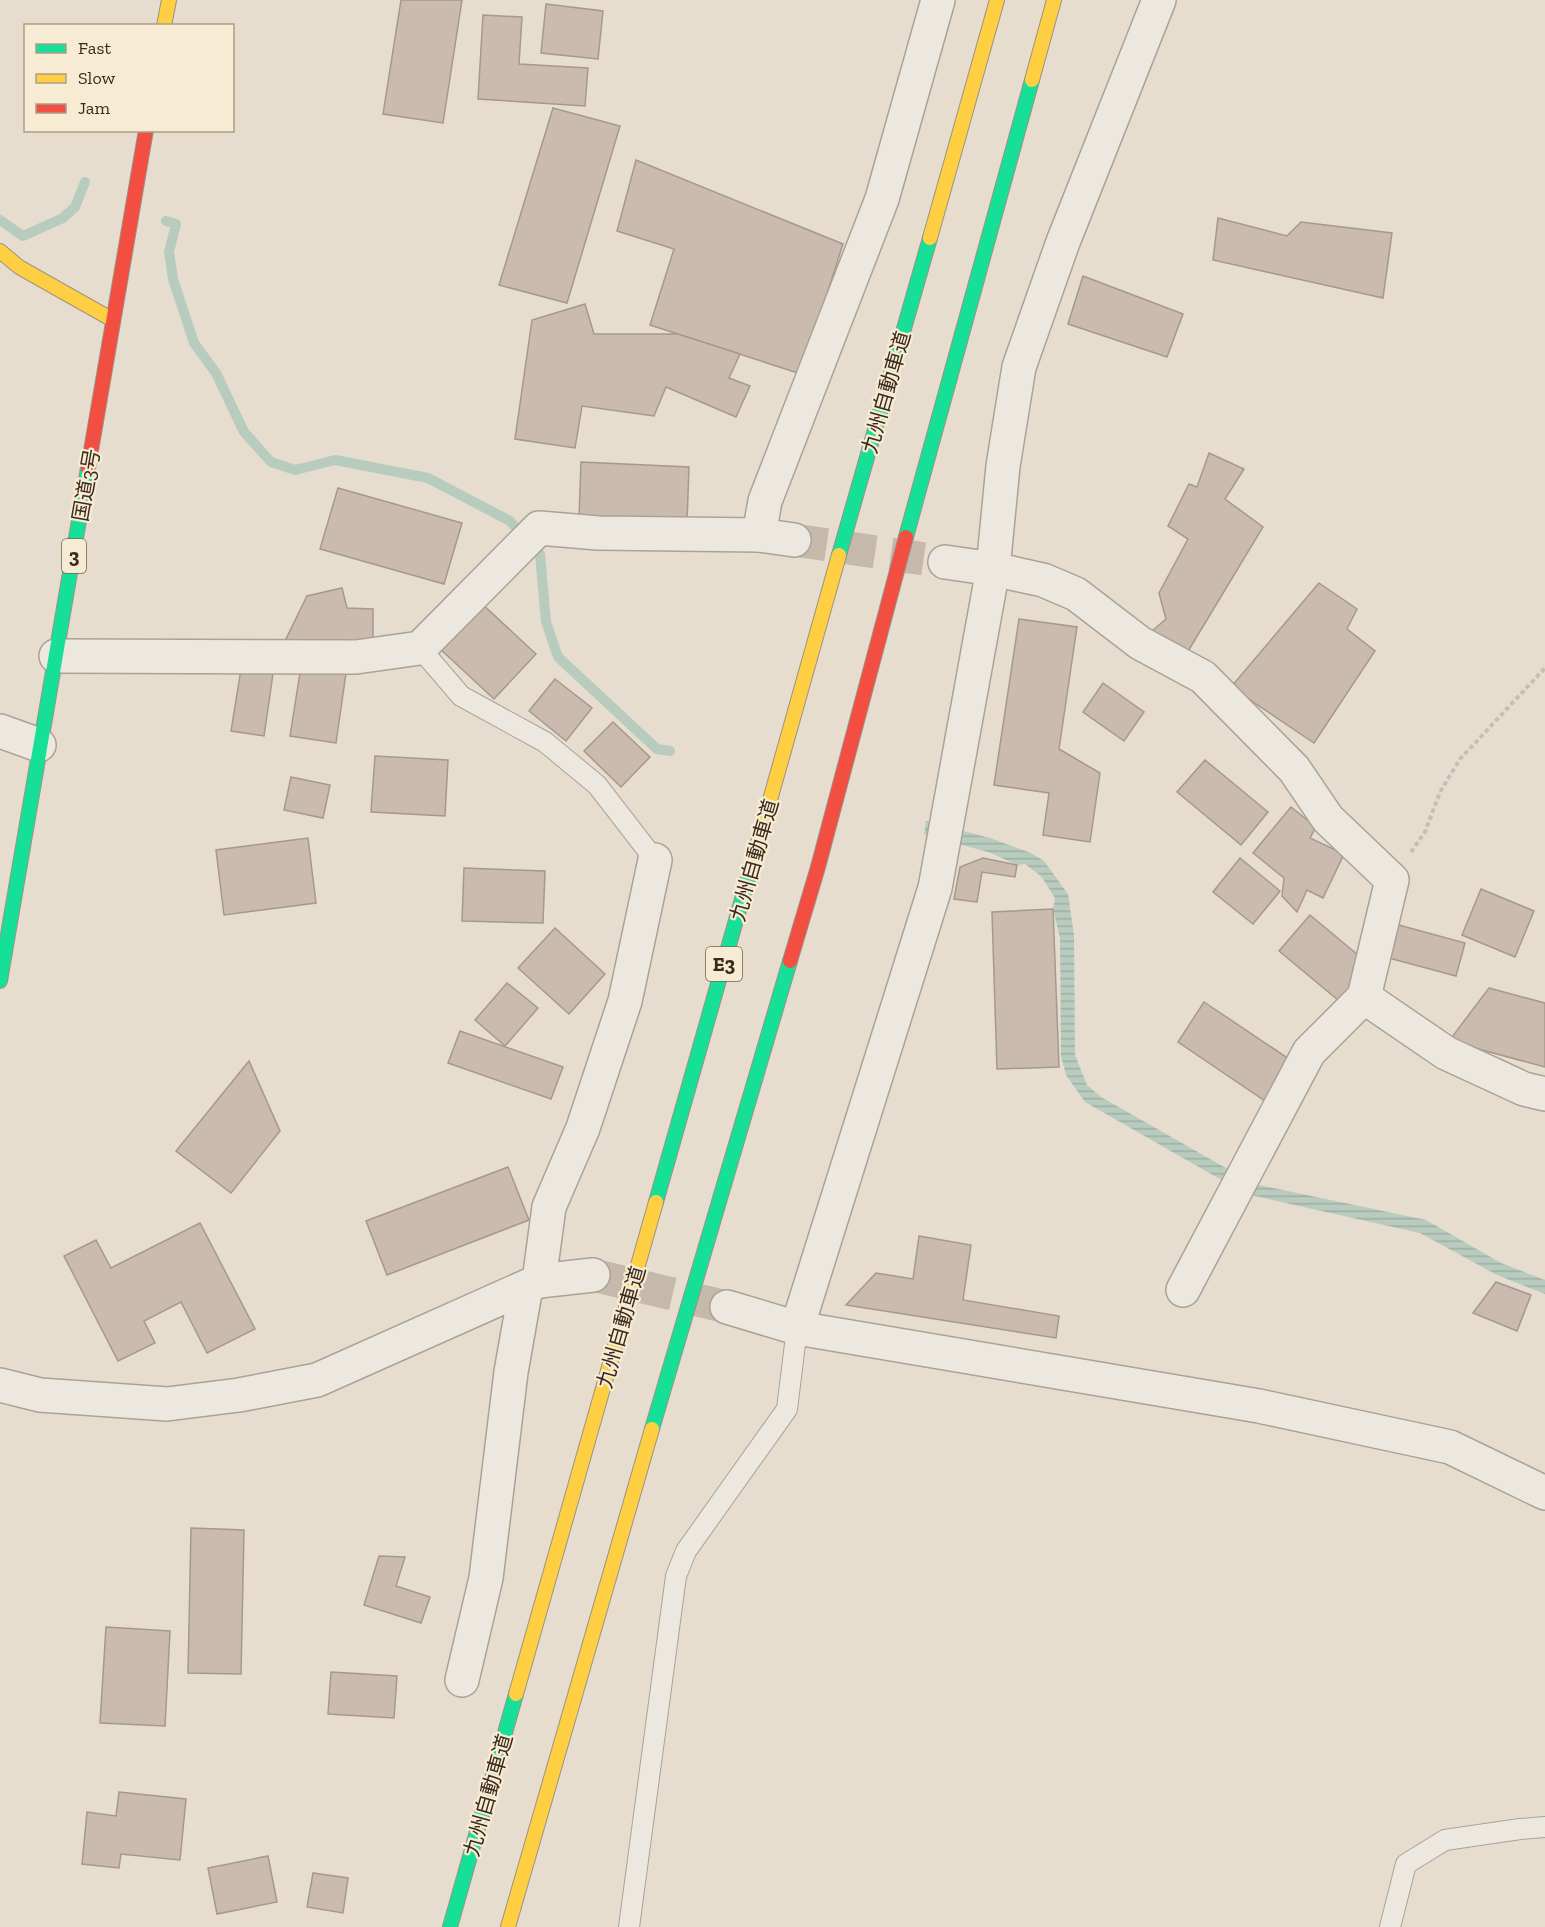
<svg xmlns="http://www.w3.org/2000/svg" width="1545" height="1927" font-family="'Zilla Slab','Noto Sans JP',serif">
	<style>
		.water { fill: url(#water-rules) }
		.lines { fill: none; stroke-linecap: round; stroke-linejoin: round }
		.stream { stroke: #b8cbbf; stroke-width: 10 }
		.building { fill: #cabbae; stroke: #a6988d; stroke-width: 1.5 }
		.street-tunnel { stroke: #c4b9ab; stroke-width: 33; stroke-dasharray: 33 16; stroke-linecap: butt }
		.lane-casing { stroke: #aba296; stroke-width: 22 }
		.street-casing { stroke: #aba296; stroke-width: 36 }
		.fast-casing { stroke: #9b9286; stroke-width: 16 }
		.slow-casing { stroke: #9b9286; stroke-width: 16 }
		.jam-casing { stroke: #9b9286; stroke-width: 16 }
		.path { stroke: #c6bfb6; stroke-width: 4; stroke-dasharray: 4.5 3; stroke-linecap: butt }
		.lane { stroke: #ede8df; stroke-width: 20 }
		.street { stroke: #ede8df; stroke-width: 33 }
		.fast { stroke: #16e098; stroke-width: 14 }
		.slow { stroke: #ffcf43; stroke-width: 14 }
		.jam { stroke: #f24e42; stroke-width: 14 }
		.labels { text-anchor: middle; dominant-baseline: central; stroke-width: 4.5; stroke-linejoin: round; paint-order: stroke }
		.shield { fill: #f7ebd3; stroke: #736454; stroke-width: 1.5 }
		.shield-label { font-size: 20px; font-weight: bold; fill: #3a2a1d }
		.street-label { font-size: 21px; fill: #3a2a1d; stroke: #f7ebd3 }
	</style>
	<defs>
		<pattern id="water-rules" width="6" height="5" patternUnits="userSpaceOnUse" patternTransform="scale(1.5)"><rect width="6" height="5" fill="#b8cbbf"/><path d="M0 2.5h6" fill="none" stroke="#9faea4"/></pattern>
	</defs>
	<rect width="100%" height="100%" fill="#e6ddce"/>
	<path class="water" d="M926,821L990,838L1031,853L1044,861L1068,894L1074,935L1075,1055L1087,1085L1101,1097L1254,1184L1426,1220L1501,1263L1545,1280V1294L1497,1275L1420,1233L1246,1194L1085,1102L1066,1075L1061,1056L1060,938L1053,909L1055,898L1041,876L1025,864L1017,865L991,853L924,834Z"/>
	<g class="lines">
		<g class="stream">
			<path d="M0,220L23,236L63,218L75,207L85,182"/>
			<path d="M166,221L176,224L169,252L173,279L194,343L216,373L244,432L271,462L295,470L335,460L428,478L510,521L540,554L546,622L558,657L657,749L670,751"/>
		</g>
	</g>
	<g class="building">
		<path d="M401,0H462L443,123L383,114Z"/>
		<path d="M546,4L603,11L598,59L541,53Z"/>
		<path d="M483,15L522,17L519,64L588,68L585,106L478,99Z"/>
		<path d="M553,108L620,126L567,303L499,285Z"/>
		<path d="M636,160L843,244L801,374L650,325L674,249L617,231Z"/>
		<path d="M1218,218L1287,236L1301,222L1392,233L1383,298L1213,260Z"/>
		<path d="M1083,276L1183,314L1167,357L1068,324Z"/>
		<path d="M585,304L594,334H678L740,354L729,378L750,386L736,417L666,387L654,416L582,406L575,448L515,439L532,320Z"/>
		<path d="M1209,453L1244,469L1225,499L1263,527L1187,653L1145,637L1166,619L1159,593L1188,539L1168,526L1189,484L1197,487Z"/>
		<path d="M581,462L689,467L687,523L579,518Z"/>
		<path d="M338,488L462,523L444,584L320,549Z"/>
		<path d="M1319,583L1357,609L1347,629L1375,651L1314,743L1231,687Z"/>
		<path d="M342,588L347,608L373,609V642L285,641L307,596Z"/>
		<path d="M480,602L536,654L494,699L438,647Z"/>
		<path d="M1019,619L1077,627L1059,749L1100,773L1090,842L1043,835L1049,793L994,785Z"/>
		<path d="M302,660L347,666L336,743L290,736Z"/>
		<path d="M242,663L274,667L264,736L231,731Z"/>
		<path d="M555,679L592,708L566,741L529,711Z"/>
		<path d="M1103,683L1144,712L1124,741L1083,712Z"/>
		<path d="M613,722L650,757L621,787L584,751Z"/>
		<path d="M375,756L448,760L445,816L371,812Z"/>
		<path d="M1205,760L1268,812L1241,845L1177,792Z"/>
		<path d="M291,777L330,785L323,818L284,810Z"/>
		<path d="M1291,807L1316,827L1310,838L1344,854L1323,898L1307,890L1297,912L1282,896L1284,878L1253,853Z"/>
		<path d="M308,838L316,903L224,915L216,850Z"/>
		<path d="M983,858L1017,865L1015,877L982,872L977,902L954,899L960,867Z"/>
		<path d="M1240,858L1280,891L1253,924L1213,892Z"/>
		<path d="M464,868L545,871L543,923L462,921Z"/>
		<path d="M1481,889L1534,911L1515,957L1462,935Z"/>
		<path d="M1053,909L1059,1067L997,1069L992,912Z"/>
		<path d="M1310,915L1364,960L1344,1005L1279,951Z"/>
		<path d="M1395,924L1465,943L1456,976L1385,957Z"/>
		<path d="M555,928L605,974L569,1014L518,968Z"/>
		<path d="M507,983L538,1008L505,1046L475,1020Z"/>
		<path d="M1489,988L1545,1003V1067L1449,1041Z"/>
		<path d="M1204,1002L1295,1063L1268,1103L1178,1042Z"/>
		<path d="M460,1031L563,1067L551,1099L448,1063Z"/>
		<path d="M249,1061L280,1131L231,1193L176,1151Z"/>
		<path d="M508,1167L529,1220L387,1275L366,1221Z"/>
		<path d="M200,1223L255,1329L207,1353L181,1302L144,1321L155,1343L118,1361L64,1256L96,1240L111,1268Z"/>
		<path d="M919,1236L971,1245L963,1300L1059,1316L1056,1338L846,1305L876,1273L913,1279Z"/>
		<path d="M1496,1282L1531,1295L1517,1331L1473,1313Z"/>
		<path d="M191,1528L244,1530L241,1674L188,1673Z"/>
		<path d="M379,1556L405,1557L396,1586L430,1597L421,1623L364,1605Z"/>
		<path d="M106,1627L170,1631L165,1726L100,1723Z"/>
		<path d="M331,1672L397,1676L394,1718L328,1714Z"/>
		<path d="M119,1792L186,1799L180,1860L121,1854L119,1868L82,1864L87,1812L116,1816Z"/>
		<path d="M268,1856L277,1902L217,1914L208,1868Z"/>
		<path d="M313,1873L348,1878L343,1913L307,1907Z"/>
	</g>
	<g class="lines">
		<g class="street-tunnel">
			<path d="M794,540L945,562"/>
			<path d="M593,1275L727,1307"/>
		</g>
		<g class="lane-casing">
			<g id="lane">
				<path d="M420,648L461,696L545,742L597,785L655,860"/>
				<path d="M629,1927L676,1576L686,1551L787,1409L797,1328"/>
				<path d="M1390,1927L1406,1864L1445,1840L1520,1829L1545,1827"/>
			</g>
		</g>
		<g class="street-casing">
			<g id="street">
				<path d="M759,535L765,501L882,199L938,0"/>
				<path d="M945,562L993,569L1043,580L1076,594L1140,643L1203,677L1294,769L1328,819L1392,880L1364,997L1309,1052L1183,1290"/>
				<path d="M56,656L356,657L420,648L539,528L598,533L759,535L794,540"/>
				<path d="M0,731L39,745"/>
				<path d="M1364,997L1446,1053L1524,1089L1545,1094"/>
				<path d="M539,1281L549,1207L583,1128L625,1001L655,860"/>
				<path d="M727,1307L797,1328L1259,1406L1450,1447L1545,1493"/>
				<path d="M797,1328L935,888L993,569L1003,466L1019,367L1063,242L1159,0"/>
				<path d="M0,1385L40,1395L167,1404L239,1395L317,1380L539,1281L593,1275"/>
				<path d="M462,1680L486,1578L511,1372L526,1287"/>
			</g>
		</g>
		<g class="fast-casing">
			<g id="fast">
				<path d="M906,537L1032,80"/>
				<path d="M839,555L930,238"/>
				<path d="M0,981L88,468"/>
				<path d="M656,1202L752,864"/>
				<path d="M652,1429L790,961"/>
				<path d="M450,1927L516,1694"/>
			</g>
		</g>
		<g class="slow-casing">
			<g id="slow">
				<path d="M164,26L169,0"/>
				<path d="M1032,80L1054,0"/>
				<path d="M930,238L997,0"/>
				<path d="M0,251L19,267L113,320"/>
				<path d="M752,864L839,555"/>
				<path d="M516,1694L656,1202"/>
				<path d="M508,1927L652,1429"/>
			</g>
		</g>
		<g class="jam-casing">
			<g id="jam">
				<path d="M88,468L146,130"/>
				<path d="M790,961L818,867L906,537"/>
			</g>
		</g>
		<path class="path" d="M1411,852L1425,832L1440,792L1460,759L1545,668"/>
		<use href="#lane" class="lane"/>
		<use href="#street" class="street"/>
		<use href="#fast" class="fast"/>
		<use href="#slow" class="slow"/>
		<use href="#jam" class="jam"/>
	</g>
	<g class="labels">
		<g class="shield">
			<rect x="62" y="539" width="24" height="34" rx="4.5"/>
			<rect x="706" y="947" width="36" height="34" rx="4.5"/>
		</g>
		<g class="shield-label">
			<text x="74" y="556">3</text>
			<text x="724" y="964">E3</text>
		</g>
		<g class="street-label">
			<text transform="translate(886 392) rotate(-74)">九州自動車道</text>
			<text transform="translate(86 485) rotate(-80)">国道3号</text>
			<text transform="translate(754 860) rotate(-74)">九州自動車道</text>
			<text transform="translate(621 1327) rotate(-74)">九州自動車道</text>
			<text transform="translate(488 1795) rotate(-74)">九州自動車道</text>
		</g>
	</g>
	<rect x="24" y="24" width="210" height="108" fill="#f7ebd3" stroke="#ab9e8a" stroke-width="1.5"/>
	<rect x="36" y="44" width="30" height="9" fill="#16e098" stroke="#ab9e8a" stroke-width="1.5"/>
	<text x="78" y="54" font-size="18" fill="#3a2a1d">Fast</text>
	<rect x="36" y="74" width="30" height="9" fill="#ffcf43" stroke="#ab9e8a" stroke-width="1.5"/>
	<text x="78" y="84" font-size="18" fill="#3a2a1d">Slow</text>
	<rect x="36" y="104" width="30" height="9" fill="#f24e42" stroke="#ab9e8a" stroke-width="1.5"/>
	<text x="78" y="114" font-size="18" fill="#3a2a1d">Jam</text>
</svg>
